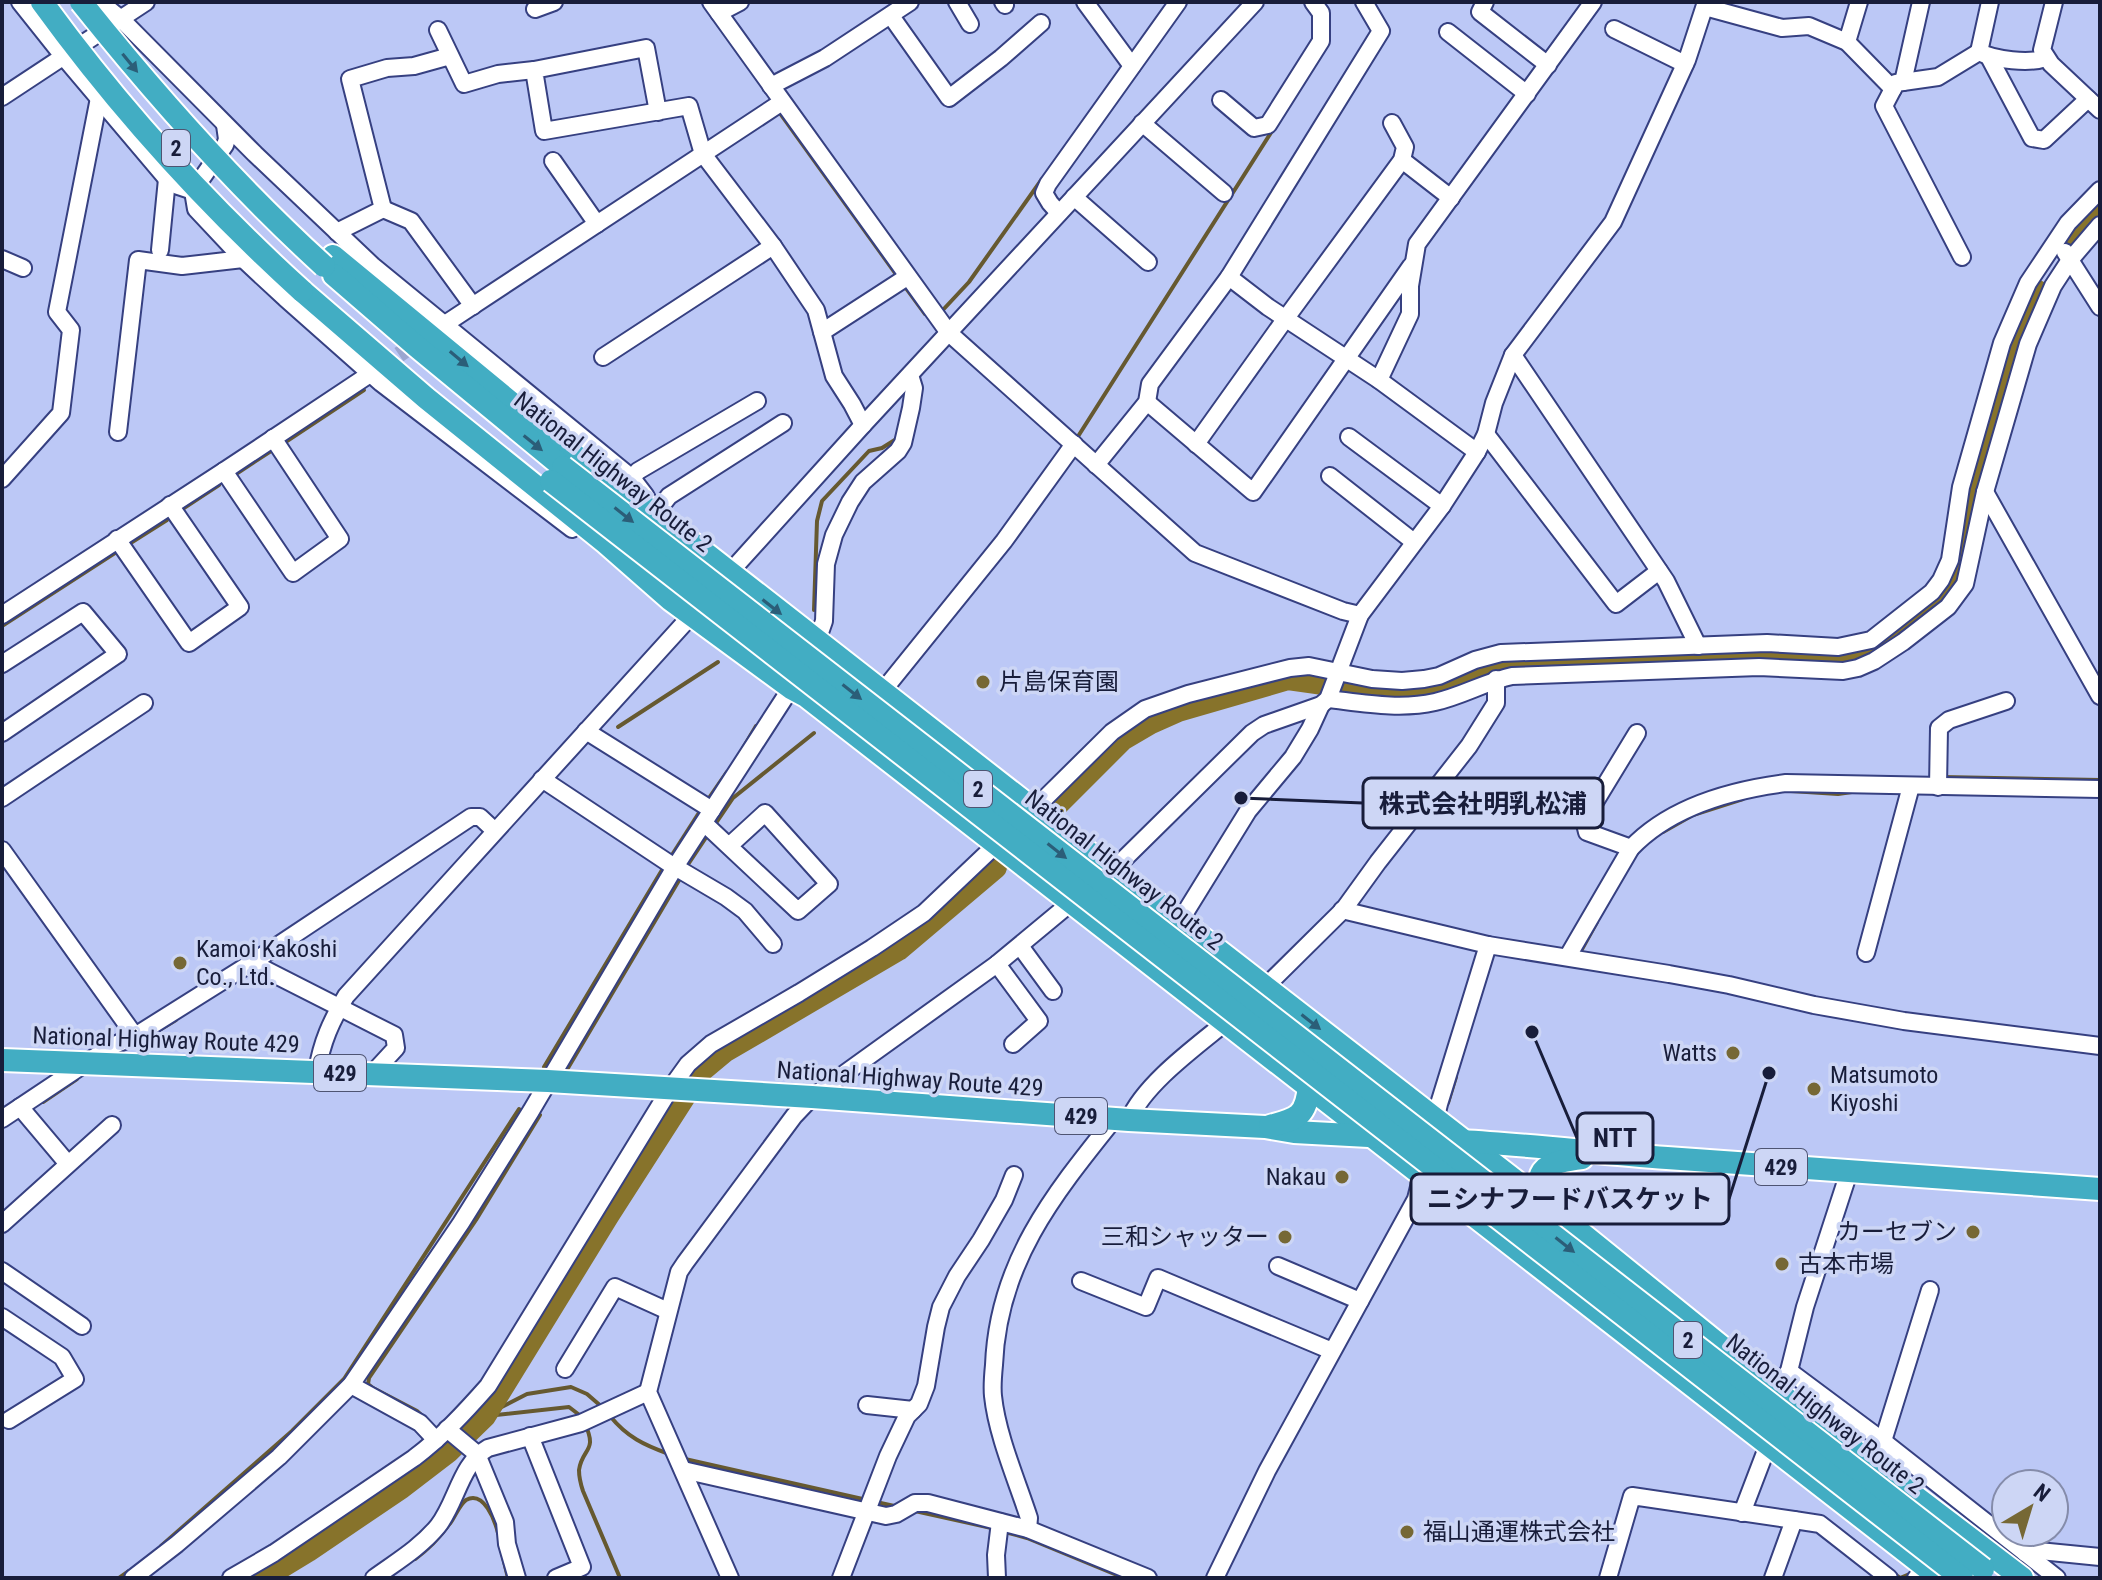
<svg xmlns="http://www.w3.org/2000/svg" width="2102" height="1580" font-family="'Roboto Condensed','Noto Sans JP',sans-serif">
	<style>
		.lines { fill: none; stroke-linecap: round; stroke-linejoin: round }
		.stream { stroke: #665930; stroke-width: 4 }
		.river { stroke: #87732b; stroke-width: 24 }
		.minor-tunnel { stroke: #9ba6d0; stroke-width: 16; stroke-dasharray: 16 8; stroke-linecap: butt }
		.minor-casing { stroke: #364081; stroke-width: 20 }
		.highway-casing { stroke: #fff; stroke-width: 26 }
		.minor { stroke: #fff; stroke-width: 16 }
		.highway { stroke: #42adc3; stroke-width: 22 }
		.highway-bridge-casing { stroke: #fff; stroke-width: 26; stroke-linecap: butt }
		.highway-bridge { stroke: #42adc3; stroke-width: 22 }
		.oneway { fill: #2b5e78 }
		.poi-dot { fill: #766835; stroke: #cdd6f5; stroke-width: 3 }
		.labels { text-anchor: middle; dominant-baseline: central; stroke-width: 7; stroke-linejoin: round; paint-order: stroke }
		.shield { fill: #cdd6f5; stroke: #4e5472; stroke-width: 2 }
		.shield-label { font-size: 22px; font-weight: bold; fill: #181d3a }
		.street-label { font-size: 24px; fill: #181d3a; stroke: #cdd6f5 }
		.poi-label { font-size: 24px; fill: #181d3a; stroke: #cdd6f5; text-anchor: start }
		.leader { fill: none; stroke: #181d3a; stroke-width: 3 }
		.callout-dot { fill: #181d3a; stroke: #cdd6f5; stroke-width: 3 }
		.callout { fill: #cdd6f5; stroke: #181d3a; stroke-width: 3 }
		.callout-label { font-size: 26px; text-anchor: middle; font-weight: bold; fill: #181d3a }
	</style>
	<rect width="100%" height="100%" fill="#bcc8f6"/>
	<g class="lines">
		<g class="stream">
			<path d="M777,109L898,277"/>
			<path d="M903,284L925,314"/>
			<path d="M941,312L969,282L1042,179"/>
			<path d="M1077,438L1272,131"/>
			<path d="M284,443L364,390"/>
			<path d="M236,474L271,451"/>
			<path d="M181,510L219,485"/>
			<path d="M129,544L167,520"/>
			<path d="M814,610L817,521L822,501L869,451L882,448L898,438"/>
			<path d="M2,626L118,551"/>
			<path d="M618,727L718,662"/>
			<path d="M743,748L756,726"/>
			<path d="M1942,777L2100,780"/>
			<path d="M1791,791L1838,794L1852,792"/>
			<path d="M707,801L727,772"/>
			<path d="M714,826L733,798L814,733"/>
			<path d="M1663,832L1693,815L1743,799"/>
			<path d="M670,858L702,808"/>
			<path d="M685,869L709,833"/>
			<path d="M1581,951L1597,922"/>
			<path d="M136,1044L176,1020"/>
			<path d="M544,1067L665,865"/>
			<path d="M568,1068L681,877"/>
			<path d="M43,1102L77,1079"/>
			<path d="M1448,1103L1456,1077"/>
			<path d="M484,1416L527,1394L571,1387L587,1394L602,1407"/>
			<path d="M487,1416L569,1407L582,1417"/>
			<path d="M610,1416C627,1437 644,1445 669,1454"/>
			<path d="M429,1422L417,1411L373,1388L368,1384L369,1378L476,1220L540,1115"/>
			<path d="M585,1424C598,1452 582,1448 579,1470C579,1477 581,1485 583,1491L620,1578"/>
			<path d="M440,1440L448,1451"/>
			<path d="M685,1459L867,1500"/>
			<path d="M876,1502L899,1507"/>
			<path d="M915,1511L996,1529"/>
			<path d="M1005,1532L1027,1538L1124,1578"/>
			<path d="M161,1546L292,1431L344,1379L519,1109"/>
			<path d="M501,1549L508,1578"/>
			<path d="M415,1559C429,1549 441,1536 451,1522C456,1515 460,1504 466,1500C484,1490 495,1521 498,1533"/>
			<path d="M1893,1573L1900,1578L1912,1573"/>
			<path d="M119,1578L129,1571"/>
		</g>
		<g class="river">
			<path d="M2070,241L2100,208"/>
			<path d="M1056,805L1122,739L1151,722L1178,710L1288,678L1402,694L1421,693L1498,665L1643,659L1750,653L1849,658L1871,650L1933,605L1951,587L1959,561L1974,484L2008,366L2037,292"/>
			<path d="M262,1578L308,1550L401,1487L448,1451L484,1416L607,1216L700,1071L724,1051L898,949L995,867"/>
		</g>
		<path class="minor-tunnel" d="M379,368L422,339"/>
		<g class="minor-casing">
			<g id="minor">
				<path d="M20,2L63,56L167,179L178,186L193,191"/>
				<path d="M100,2L121,19L255,154L373,266L632,478L645,495L655,514L669,496L783,423"/>
				<path d="M711,2L949,333L1195,553L1343,611L1360,615"/>
				<path d="M957,2L970,24"/>
				<path d="M1003,2L1005,5"/>
				<path d="M1085,2L1132,66"/>
				<path d="M1485,2L1480,12L1548,65"/>
				<path d="M2054,2L2042,50L2051,64L2100,110"/>
				<path d="M1705,7L1782,28L1809,26L1847,42L1893,89"/>
				<path d="M535,9L554,2"/>
				<path d="M719,13L740,2"/>
				<path d="M891,16L949,98L1001,58L1041,23"/>
				<path d="M1614,29L1685,64"/>
				<path d="M438,30L464,84L498,74L534,70"/>
				<path d="M1448,32L1527,94"/>
				<path d="M1847,42L1859,2"/>
				<path d="M1979,52L1990,2"/>
				<path d="M1989,57L2032,138L2044,140L2088,99"/>
				<path d="M1903,82L1921,2"/>
				<path d="M771,86L825,58L910,2"/>
				<path d="M2,97L146,2"/>
				<path d="M1221,100L1254,128L1268,125L1321,41V13L1313,2"/>
				<path d="M658,112L646,48L534,70L544,131L689,106L703,154L773,246L816,310L834,376L852,404L863,425"/>
				<path d="M1142,123L1224,193"/>
				<path d="M225,125L227,139L225,145L193,191L196,209L243,259L285,298L381,383L572,529"/>
				<path d="M1402,160L1451,198"/>
				<path d="M553,161L597,224"/>
				<path d="M1074,197L1148,262"/>
				<path d="M383,209L411,221L473,306"/>
				<path d="M1059,213L1050,203L1044,193L1048,184L1178,2"/>
				<path d="M337,232L383,209L350,79L387,68L414,66L450,56"/>
				<path d="M160,250L167,179"/>
				<path d="M2065,252L2100,307"/>
				<path d="M1962,257L1884,106L1896,83L1938,77L1979,52C1995,60 2029,64 2046,58"/>
				<path d="M2,259L23,268"/>
				<path d="M1229,277L1268,307L1379,380L1477,452"/>
				<path d="M439,328L782,102"/>
				<path d="M822,332L907,277"/>
				<path d="M1513,355L1666,581L1698,646"/>
				<path d="M603,357L773,246"/>
				<path d="M1379,380L1410,314V286L1417,244L1593,2"/>
				<path d="M1147,402L1253,492L1411,266"/>
				<path d="M118,432L138,260L182,266L243,259"/>
				<path d="M1486,434L1616,604L1659,571"/>
				<path d="M1349,437L1442,506"/>
				<path d="M1196,444L1286,318L1402,160L1405,147L1392,123"/>
				<path d="M1096,465L1147,402L1150,384L1229,277L1381,31L1364,2"/>
				<path d="M224,471L293,573L340,539L273,438"/>
				<path d="M1330,476L1414,542"/>
				<path d="M632,478L638,471L757,401"/>
				<path d="M2,479L61,413L71,330L57,312L99,98"/>
				<path d="M1985,492L2100,696"/>
				<path d="M117,539L189,643L240,607L170,505"/>
				<path d="M722,581L863,425L1255,2"/>
				<path d="M2,615L224,471L379,368"/>
				<path d="M817,641L824,621L826,564L834,535L850,502L863,482L898,451L903,443L911,408L914,388L910,375"/>
				<path d="M2,664L83,612L118,654L2,733"/>
				<path d="M882,692L1004,541L1074,444"/>
				<path d="M1328,699C1363,703 1400,710 1435,702C1462,696 1485,682 1512,676L1759,667L1843,671L1858,668L1874,661L1903,642L1948,607L1965,584L1985,492L2028,344L2053,286L2070,260L2100,225"/>
				<path d="M586,731L712,810"/>
				<path d="M542,779L670,864L726,897L745,911L773,944"/>
				<path d="M1938,787L1939,728L1949,720L2006,701"/>
				<path d="M2,798L144,703"/>
				<path d="M1026,817L1112,732L1145,709L1188,694L1290,668L1309,666L1372,679L1402,681L1424,679L1439,676L1475,660L1501,653L1767,643L1838,647L1871,640L1932,592L1941,580L1950,560L1961,487L2002,343L2028,283L2068,223L2100,190"/>
				<path d="M704,823L798,911L829,884L765,813L729,846"/>
				<path d="M1631,848L1587,832L1584,820L1637,733"/>
				<path d="M2,850L135,1036"/>
				<path d="M1104,876L1123,860L1252,733L1264,725L1321,705L1328,699L1360,615L1442,506L1477,452L1486,434L1494,403L1513,355L1613,222L1687,60L1706,2"/>
				<path d="M1342,910L1488,945"/>
				<path d="M1180,921L1248,811L1293,757L1310,729L1321,705"/>
				<path d="M1020,946L1053,991"/>
				<path d="M1866,953L1911,786"/>
				<path d="M1568,956L1631,848C1670,807 1731,790 1786,783L2100,789"/>
				<path d="M256,960L264,969L394,1035L396,1048L372,1074"/>
				<path d="M997,964L1039,1021L1013,1044"/>
				<path d="M1258,994L1344,909L1378,862L1469,746L1496,703V679"/>
				<path d="M317,1071C322,1041 331,1022 346,996L699,607"/>
				<path d="M20,1107L68,1164"/>
				<path d="M2,1119L110,1047L135,1036L256,960L471,817H480L495,831"/>
				<path d="M1129,1120C1145,1082 1200,1044 1232,1017"/>
				<path d="M1433,1128L1439,1104L1488,945L1669,974L1729,985L1814,1005L1904,1021L2100,1046"/>
				<path d="M2,1224L112,1125"/>
				<path d="M1278,1266L1360,1301"/>
				<path d="M2,1271L82,1326"/>
				<path d="M1081,1281L1146,1307L1158,1278L1332,1351"/>
				<path d="M2,1317L62,1357L75,1379L9,1420"/>
				<path d="M565,1369L615,1287L668,1311"/>
				<path d="M1789,1371L1883,1441L2057,1578"/>
				<path d="M351,1385L420,1423L436,1440"/>
				<path d="M1775,1390L1789,1371L1805,1307L1849,1172"/>
				<path d="M867,1405L913,1410"/>
				<path d="M447,1429L477,1454L505,1522L507,1544L517,1578"/>
				<path d="M530,1436L582,1567L556,1578"/>
				<path d="M1883,1441L1930,1290"/>
				<path d="M683,1470L886,1516L896,1514L915,1503H928L1028,1529L1148,1578"/>
				<path d="M1742,1513L1768,1445"/>
				<path d="M1028,1529L1029,1518C1017,1481 997,1435 993,1396C992,1386 993,1375 994,1365C998,1263 1053,1195 1114,1119"/>
				<path d="M2025,1553L2029,1550L2100,1557"/>
				<path d="M133,1578L177,1544L279,1457L351,1385L461,1223L531,1111L675,867L791,688"/>
				<path d="M231,1578L274,1553L414,1458C442,1437 465,1412 488,1386L670,1089L688,1064L711,1044L799,993L872,948L924,913L1003,838"/>
				<path d="M374,1578C396,1562 420,1548 438,1526C457,1502 460,1464 488,1448L581,1423L648,1392"/>
				<path d="M730,1578L648,1392L679,1272L685,1263L794,1116L812,1097L997,964L1079,896"/>
				<path d="M841,1578L888,1456L907,1416L919,1404L926,1386L936,1327L941,1307L957,1276L981,1240L1004,1200L1014,1175"/>
				<path d="M997,1578L996,1555L1000,1522"/>
				<path d="M1215,1578L1267,1471L1416,1199L1424,1167"/>
				<path d="M1608,1578L1632,1496L1794,1520"/>
				<path d="M1773,1578L1794,1520L1820,1524L1889,1578"/>
				<path d="M1916,1578L1919,1577"/>
			</g>
		</g>
		<g class="highway-casing">
			<g id="highway">
				<path d="M333,256L583,462L655,514L1088,852L1130,882L1545,1204L1775,1390L2022,1578"/>
				<path d="M334,275L415,345L563,467"/>
				<path d="M302,291L426,398L606,543L671,600L791,688L806,696L1940,1578"/>
				<path d="M2,1060L548,1081L812,1097L1129,1120L1265,1127L1294,1132L1406,1138"/>
				<path d="M1270,1126C1298,1119 1306,1116 1309,1086"/>
				<path d="M1461,1141C1530,1145 1598,1153 1667,1158C1812,1169 1956,1179 2100,1189"/>
				<path d="M1545,1204C1529,1167 1550,1162 1582,1158"/>
			</g>
		</g>
		<use href="#minor" class="minor"/>
		<use href="#highway" class="highway"/>
		<g class="highway-bridge-casing">
			<g id="highway-bridge">
				<path d="M42,2C119,108 205,203 302,291"/>
				<path d="M81,2C156,96 235,185 324,266"/>
				<path d="M563,467L1983,1569"/>
				<path d="M551,481L1962,1578"/>
			</g>
		</g>
		<use href="#highway-bridge" class="highway-bridge"/>
	</g>
	<defs><path id="oneway-solid" d="M-6-.8H1V-3.2L6.5 0L1 3.2V.8H-6Z" transform="scale(2)"/></defs>
	<g class="oneway">
		<use href="#oneway-solid" transform="translate(130 63) rotate(51)"/>
		<use href="#oneway-solid" transform="translate(459 359) rotate(40)"/>
		<use href="#oneway-solid" transform="translate(533 443) rotate(39)"/>
		<use href="#oneway-solid" transform="translate(624 515) rotate(38)"/>
		<use href="#oneway-solid" transform="translate(772 607) rotate(38)"/>
		<use href="#oneway-solid" transform="translate(852 692) rotate(38)"/>
		<use href="#oneway-solid" transform="translate(1057 851) rotate(38)"/>
		<use href="#oneway-solid" transform="translate(1311 1022) rotate(38)"/>
		<use href="#oneway-solid" transform="translate(1565 1245) rotate(38)"/>
	</g>
	<g class="poi-dot">
		<circle cx="983" cy="682" r="8"/>
		<circle cx="180" cy="963" r="8"/>
		<circle cx="1733" cy="1053" r="8"/>
		<circle cx="1814" cy="1089" r="8"/>
		<circle cx="1342" cy="1177" r="8"/>
		<circle cx="1973" cy="1232" r="8"/>
		<circle cx="1285" cy="1237" r="8"/>
		<circle cx="1782" cy="1264" r="8"/>
		<circle cx="1407" cy="1532" r="8"/>
	</g>
	<g class="labels">
		<g class="shield">
			<rect x="162" y="130" width="28" height="36" rx="6"/>
			<rect x="964" y="771" width="28" height="36" rx="6"/>
			<rect x="314" y="1055" width="52" height="36" rx="6"/>
			<rect x="1055" y="1098" width="52" height="36" rx="6"/>
			<rect x="1755" y="1149" width="52" height="36" rx="6"/>
			<rect x="1674" y="1322" width="28" height="36" rx="6"/>
		</g>
		<g class="shield-label">
			<text x="176" y="148">2</text>
			<text x="978" y="789">2</text>
			<text x="340" y="1073">429</text>
			<text x="1081" y="1116">429</text>
			<text x="1781" y="1167">429</text>
			<text x="1688" y="1340">2</text>
		</g>
		<g class="street-label">
			<text transform="translate(613 472) rotate(38)">National Highway Route 2</text>
			<text transform="translate(1124 870) rotate(38)">National Highway Route 2</text>
			<text transform="translate(166 1040) rotate(2)">National Highway Route 429</text>
			<text transform="translate(910 1079) rotate(4)">National Highway Route 429</text>
			<text transform="translate(1825 1414) rotate(38)">National Highway Route 2</text>
		</g>
		<g class="poi-label">
			<text x="999" y="682">片島保育園</text>
			<text x="196" y="949">Kamoi Kakoshi<tspan x="196" dy="28">Co., Ltd.</tspan></text>
			<text x="1717" y="1053" text-anchor="end">Watts</text>
			<text x="1830" y="1075">Matsumoto<tspan x="1830" dy="28">Kiyoshi</tspan></text>
			<text x="1326" y="1177" text-anchor="end">Nakau</text>
			<text x="1957" y="1232" text-anchor="end">カーセブン</text>
			<text x="1269" y="1237" text-anchor="end">三和シャッター</text>
			<text x="1798" y="1264">古本市場</text>
			<text x="1423" y="1532">福山通運株式会社</text>
		</g>
	</g>
	<path class="leader" d="M1241 798L1363 803M1532 1032L1577 1138M1769 1073L1729 1199"/>
	<g class="callout-dot">
		<circle cx="1241" cy="798" r="8"/>
		<circle cx="1532" cy="1032" r="8"/>
		<circle cx="1769" cy="1073" r="8"/>
	</g>
	<g class="callout">
		<rect x="1363" y="778" width="240" height="50" rx="8"/>
		<rect x="1577" y="1113" width="76" height="50" rx="8"/>
		<rect x="1411" y="1174" width="318" height="50" rx="8"/>
	</g>
	<g class="callout-label">
		<text x="1483" y="813">株式会社明乳松浦</text>
		<text x="1615" y="1147">NTT</text>
		<text x="1570" y="1208">ニシナフードバスケット</text>
	</g>
	<rect width="2102" height="1580" fill="none" stroke="#181d3a" stroke-width="8"/>
	<g transform="translate(2030 1508) rotate(38)"><circle r="38" fill="#cdd6f5" stroke="#858caa" stroke-width="2"/>
	<path d="M0-6L14 30L0 20L-14 30Z" fill="#766835"/>
	<text y="-12" font-size="22" font-weight="bold" text-anchor="middle" fill="#181d3a">N</text>
	</g>
</svg>
